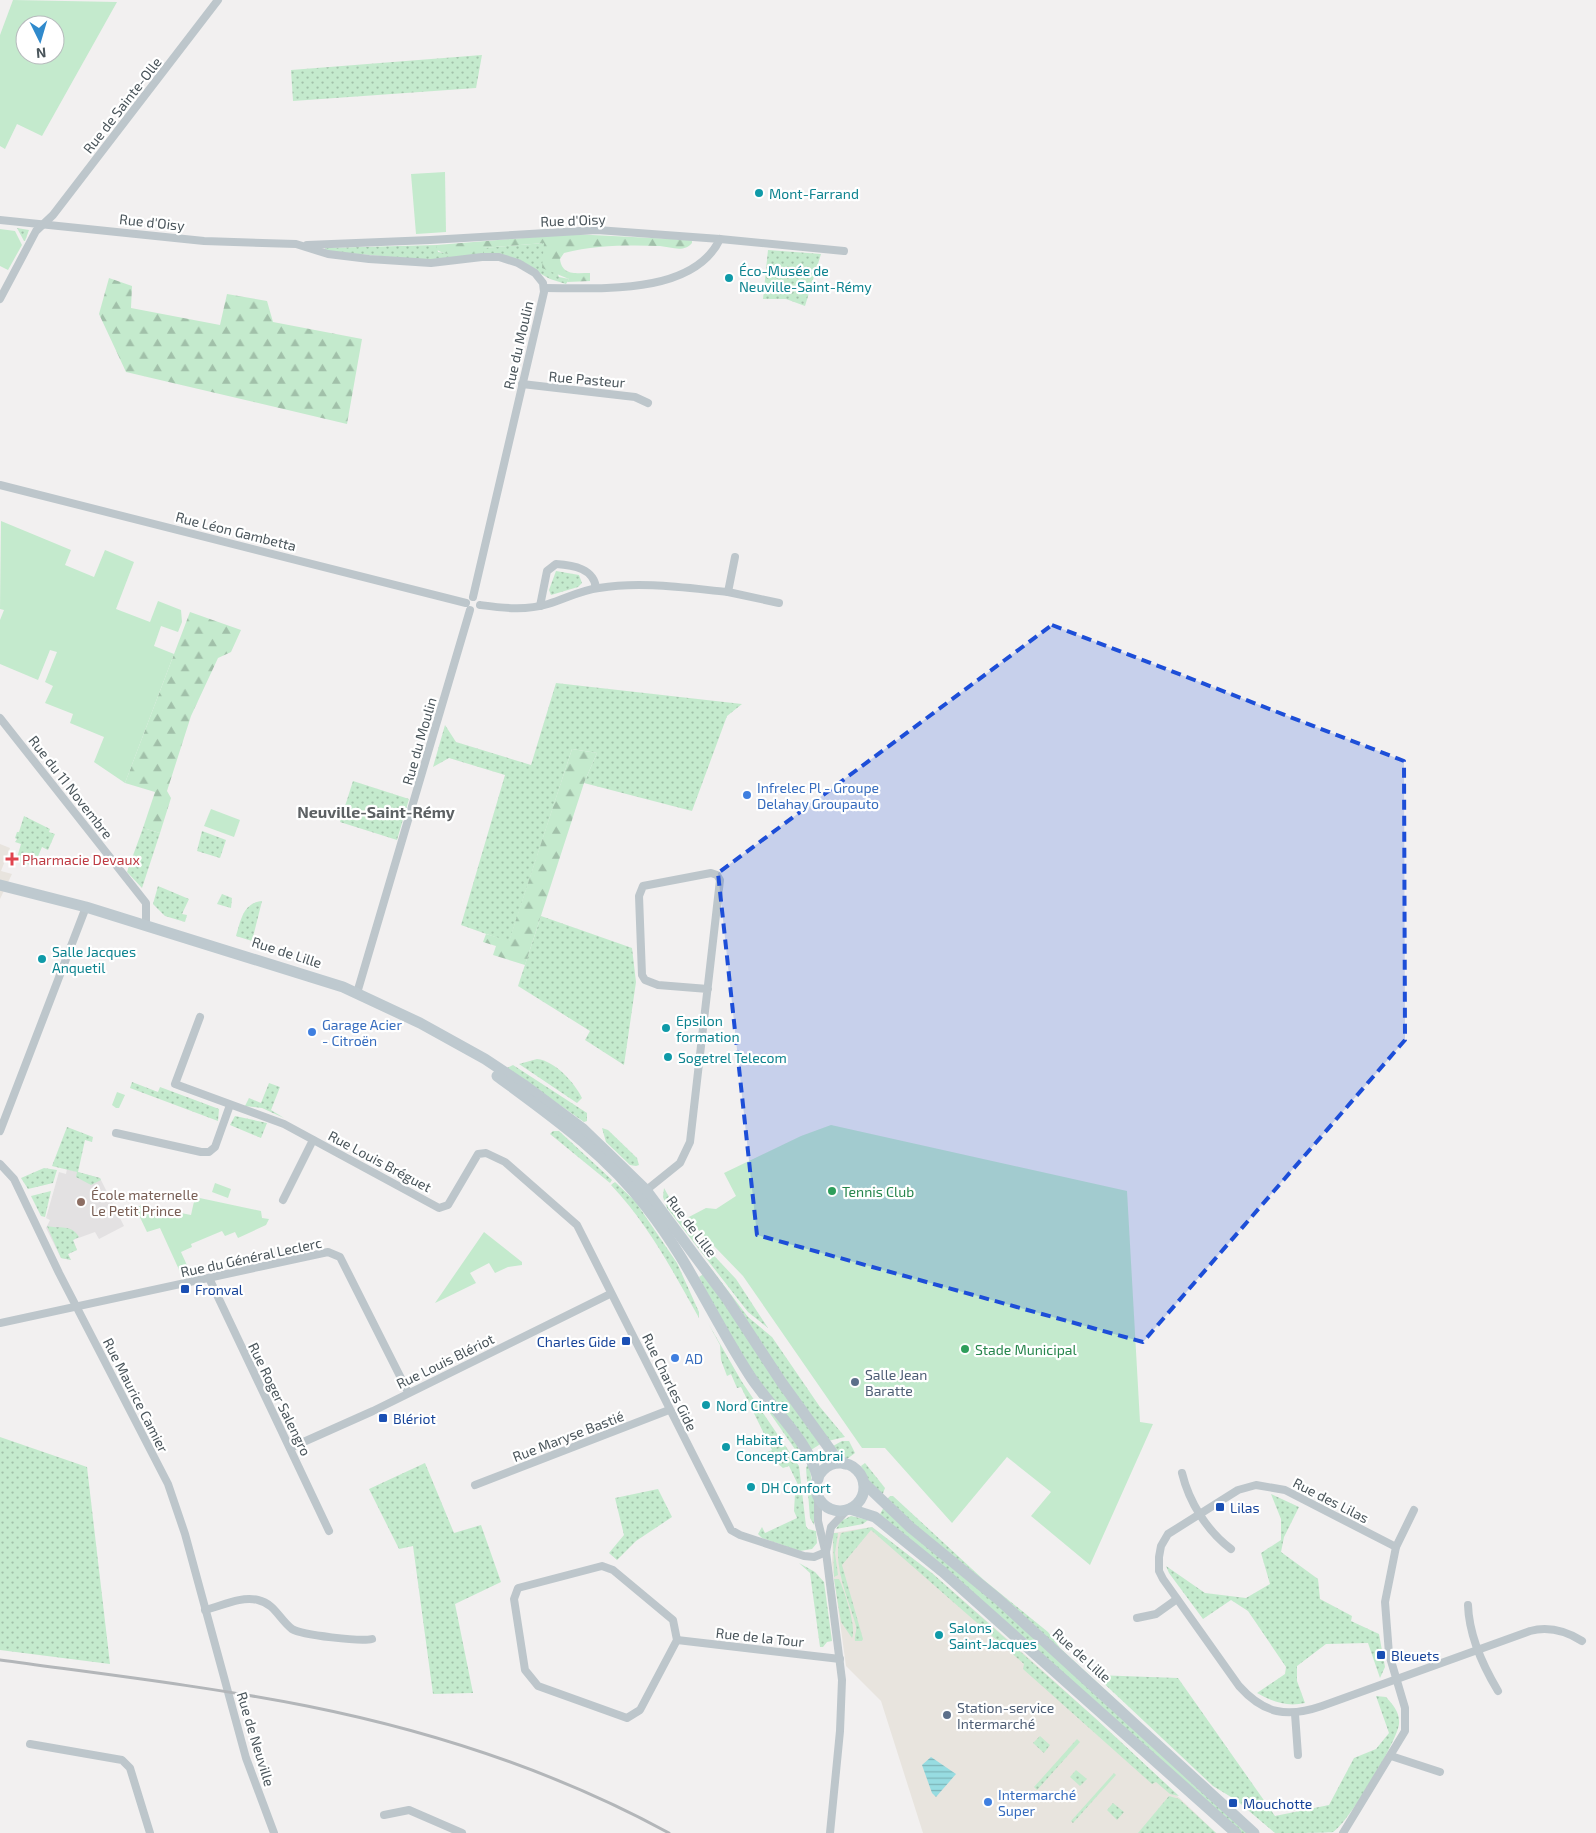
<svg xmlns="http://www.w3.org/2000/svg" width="1596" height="1833" font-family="'Exo 2',sans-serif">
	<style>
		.commercial { fill: #e8e4de }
		.education { fill: #e3e1e2 }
		.grass { fill: url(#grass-dots) }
		.forest { fill: url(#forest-firs) }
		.garden { fill: #c4eacd; fill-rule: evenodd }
		.water { fill: url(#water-rules) }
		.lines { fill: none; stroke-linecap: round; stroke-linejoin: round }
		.minor { stroke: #bdc6cb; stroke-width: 8 }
		.secondary { stroke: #bec9cf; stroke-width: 11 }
		.rail { stroke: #b3b6b9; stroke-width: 3 }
		.marked { fill: #1d4ed8; fill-opacity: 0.2; stroke: #1d4ed8; stroke-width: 4; stroke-dasharray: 10 6; stroke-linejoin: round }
		.culture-dot { fill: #0f9aa8; stroke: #fff; stroke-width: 2 }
		.shop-dot { fill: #3f7fe0; stroke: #fff; stroke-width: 2 }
		.health-dot { fill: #e0444e; stroke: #fff; stroke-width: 2 }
		.leisure-dot { fill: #2e9e5b; stroke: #fff; stroke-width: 2 }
		.education-dot { fill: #8d6e63; stroke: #fff; stroke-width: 2 }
		.transit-dot { fill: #1a4fb4; stroke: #fff; stroke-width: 2 }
		.service-dot { fill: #5c6f8a; stroke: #fff; stroke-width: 2 }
		.labels { text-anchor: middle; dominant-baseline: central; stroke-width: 4.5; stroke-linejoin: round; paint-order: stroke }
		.street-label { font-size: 14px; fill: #4a555b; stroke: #fff }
		.culture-label { font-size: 14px; fill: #0d838f; stroke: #fff; text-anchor: start }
		.shop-label { font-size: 14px; fill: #366cbe; stroke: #fff; text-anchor: start }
		.health-label { font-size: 14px; fill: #be3a42; stroke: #fff; text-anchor: start }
		.leisure-label { font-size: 14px; fill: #27864d; stroke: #fff; text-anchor: start }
		.education-label { font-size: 14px; fill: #785e54; stroke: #fff; text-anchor: start }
		.transit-label { font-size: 14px; fill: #164399; stroke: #fff; text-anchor: start }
		.service-label { font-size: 14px; fill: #4e5e75; stroke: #fff; text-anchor: start }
		.quarter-label { font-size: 16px; font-weight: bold; fill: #5d6164; stroke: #fff }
	</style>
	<defs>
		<pattern id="grass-dots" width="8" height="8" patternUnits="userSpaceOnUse" patternTransform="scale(1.25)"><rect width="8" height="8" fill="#c4eacd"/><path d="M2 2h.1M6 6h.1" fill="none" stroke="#a1c0a9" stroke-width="1.8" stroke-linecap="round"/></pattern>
		<pattern id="forest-firs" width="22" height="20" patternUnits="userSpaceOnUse" patternTransform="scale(1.25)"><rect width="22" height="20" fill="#c4eacd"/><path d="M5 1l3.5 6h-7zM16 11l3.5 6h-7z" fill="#a1c0a9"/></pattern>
		<pattern id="water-rules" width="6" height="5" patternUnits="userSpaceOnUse" patternTransform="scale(1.25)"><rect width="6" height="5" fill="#97dce1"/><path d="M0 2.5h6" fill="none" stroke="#7db5b9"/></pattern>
	</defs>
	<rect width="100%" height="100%" fill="#f2f0f0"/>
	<g class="commercial">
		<path d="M0,844L10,848L1,871L12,874L0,899Z"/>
		<path d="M872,1527L933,1574L1022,1652L1120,1741L1216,1833H923L881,1701L846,1666L832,1564L833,1533Z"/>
	</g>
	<path class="education" d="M67,1169L100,1178L124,1226L99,1239L95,1232L73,1240L77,1250L68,1254L71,1260L61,1258L46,1228L50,1220L46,1218L59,1172L66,1174Z"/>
	<g class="grass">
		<path d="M482,55L476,88L293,101L291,70Z"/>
		<path d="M17,228L29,230L25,241H24Z"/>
		<path d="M544,243L559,277L569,279L566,284L550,279L514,259L425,260L325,251V248L437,245L438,252L452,254L483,252V248Z"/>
		<path d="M768,250L821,254L805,306L786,299H763Z"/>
		<path d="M556,571L579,575L582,583L578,587L551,595L549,590Z"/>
		<path d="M556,683L742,704L727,716L692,811L584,783L597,753L572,749L509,942L461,925L505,775L449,758L433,767L445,725L456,742L531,765Z"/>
		<path d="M353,781L409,799L397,840L340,822Z"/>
		<path d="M24,816L50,829L49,832L55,834L48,850L42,847L34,866L16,861L21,844L15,842L17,839L15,838L17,832H19Z"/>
		<path d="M143,828L160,833L142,888L127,872Z"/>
		<path d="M202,831L226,840L220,858L197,851Z"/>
		<path d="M158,886L189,899L182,914L187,915L185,922L165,916L153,904Z"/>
		<path d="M222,894L232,898L231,908L217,904Z"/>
		<path d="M262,901L252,941L236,936C241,920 243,903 262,901Z"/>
		<path d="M541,916L632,948L636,982L624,1065L585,1040L590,1031L518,986Z"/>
		<path d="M537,1059C555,1061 574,1082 582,1098L577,1103L519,1064Z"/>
		<path d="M513,1065L587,1113V1121L584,1122L507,1068Z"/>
		<path d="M132,1082L158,1092L160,1087L219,1109L218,1121L130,1088Z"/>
		<path d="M269,1083L280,1087L271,1110L284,1118L262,1108L245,1106L249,1098L261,1103Z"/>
		<path d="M235,1116L267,1123L261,1138L230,1125Z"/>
		<path d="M67,1127L93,1137L92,1142L85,1140L78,1172L100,1178L101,1180L91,1185L76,1177L77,1172L52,1166Z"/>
		<path d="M602,1128L608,1130L637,1158L639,1165L636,1166L630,1165L606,1142Z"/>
		<path d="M553,1131H559L612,1180L610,1183L550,1134Z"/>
		<path d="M44,1168L57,1170L53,1183L28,1189L21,1178Z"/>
		<path d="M615,1182L635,1201L658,1235L677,1263L699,1312V1318C673,1271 648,1224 611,1185Z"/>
		<path d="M664,1188L672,1202V1211L736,1279L768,1328L748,1312L667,1208L663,1197Z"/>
		<path d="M51,1191L45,1217L41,1216L31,1196Z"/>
		<path d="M47,1226C59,1229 72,1224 79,1237L73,1240L77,1250L68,1254L71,1260L61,1258Z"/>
		<path d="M707,1263L748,1317L772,1337L820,1407L845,1437L828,1441L705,1264Z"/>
		<path d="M705,1273L822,1443L811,1450L755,1379L704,1287L699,1277Z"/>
		<path d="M708,1323L742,1382L799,1466L806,1526L808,1529L816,1531L817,1543L812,1549L800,1551L762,1538L758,1534L762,1527L765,1533L797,1518L794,1511L795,1494L801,1491L789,1466L783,1468L765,1453L772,1450L741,1387L737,1388L731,1374L727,1376L721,1360L720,1345Z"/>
		<path d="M732,1352L806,1456L799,1455L756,1393Z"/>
		<path d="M0,1437L87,1467L110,1664L0,1650Z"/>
		<path d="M842,1441H849L855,1453L847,1459L833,1446Z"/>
		<path d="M809,1461L814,1499V1525L810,1518L806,1468Z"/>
		<path d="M425,1463L454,1533L481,1525L501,1582L455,1604L473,1693L433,1694L413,1546L399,1549L369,1489Z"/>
		<path d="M865,1463L885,1488L882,1496L869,1481L861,1466Z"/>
		<path d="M658,1489L672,1517L636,1541L617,1560L609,1553L624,1535L615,1498Z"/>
		<path d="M1271,1494L1299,1507L1284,1537L1281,1552L1318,1579L1320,1599L1352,1616L1351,1621L1379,1634L1385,1667L1380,1678L1368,1643L1326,1644L1297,1666V1681L1305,1703C1287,1707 1273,1702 1257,1693L1285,1674L1286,1667L1248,1611L1231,1600L1203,1619L1169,1573L1166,1566L1205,1593L1246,1598L1270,1584L1261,1553L1281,1540V1519Z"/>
		<path d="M890,1496H893L984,1580L1048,1632L1060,1648L1134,1716L886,1501Z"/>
		<path d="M884,1507L988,1594L1249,1833H1241L879,1516Z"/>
		<path d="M851,1516L868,1520L863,1524L836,1529L841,1521Z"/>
		<path d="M872,1527L933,1574L1095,1718L1179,1796L1170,1794L1156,1782L1152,1784L1023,1669L1024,1664L871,1530L842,1565L863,1639L862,1641H855C854,1636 857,1632 856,1626C848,1597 831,1564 841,1533Z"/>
		<path d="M833,1533H838L835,1553L838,1575L834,1577Z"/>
		<path d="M799,1563L815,1572L824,1582L832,1641L827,1642L823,1647H820L810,1573Z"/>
		<path d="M834,1579H839C844,1589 857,1629 852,1638L841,1622Z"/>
		<path d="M1095,1675L1178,1678L1275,1816L1329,1805L1354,1758L1376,1749L1389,1733L1376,1696L1386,1697C1393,1705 1400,1712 1399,1724C1397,1742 1348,1823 1333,1832C1324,1833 1287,1833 1275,1833L1236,1800L1213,1786Z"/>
		<path d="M1040,1736L1050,1745L1044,1753L1033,1743Z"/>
		<path d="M1077,1739L1080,1742L1037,1790L1034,1787Z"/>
		<path d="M1076,1770L1087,1779L1080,1786L1070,1777Z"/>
		<path d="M1114,1773L1116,1775L1073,1823L1071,1821Z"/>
		<path d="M1169,1796L1179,1799L1216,1833H1138Z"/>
		<path d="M1113,1803L1124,1812L1117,1820L1107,1810Z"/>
	</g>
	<g class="forest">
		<path d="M572,234L692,240V243C684,253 671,247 660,246C628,245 595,245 564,253L560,259C562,276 576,273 590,273V281L567,282L569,279L542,268L544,243L483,248V253C469,254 447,258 436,249L437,245Z"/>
		<path d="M109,278L132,286L131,308L220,325L227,294L267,301L273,322L362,339L347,424L126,372L99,314Z"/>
		<path d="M190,612L241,630L231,652L218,658L191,716L167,791L171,798L160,833L143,828L155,792L125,783Z"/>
		<path d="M572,749L597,753L584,783L525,965L493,955L496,946L483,942L486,934L509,941Z"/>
	</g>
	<g class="garden">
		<path d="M13,0L117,2L42,136L17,124L5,149L0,146V35ZM25,25H55V55H25Z"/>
		<path d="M445,172L446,232L416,234L411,174Z"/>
		<path d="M0,229L15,231L22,245L8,270L0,266Z"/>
		<path d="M1,521L71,550L65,565L94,577L105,550L134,562L116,609L150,622L158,601L181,610L182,622L178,632L161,626L154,646L174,654L125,783L94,762L104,737L70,723L73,714L45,703L53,686L45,682L57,652L50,650L38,680L0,664V620L4,610L0,609Z"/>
		<path d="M211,809L240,820L234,837L204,826Z"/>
		<path d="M117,1092L125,1095L119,1108H116L112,1105Z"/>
		<path d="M831,1125L1127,1191L1140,1422L1153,1424L1090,1565L1031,1516L1051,1492L1007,1457L952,1523L885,1448H862L743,1276L687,1218L706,1208L716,1209L736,1196L724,1173L801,1136Z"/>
		<path d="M215,1183L231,1189L228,1198L212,1192Z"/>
		<path d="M195,1197L261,1211L262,1218L269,1219L266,1225L238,1238L235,1232L225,1236L222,1231L191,1244L192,1247L181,1252L190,1272L181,1274L160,1228L147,1232L136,1209L141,1205L191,1215Z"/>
		<path d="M484,1232L522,1262V1265L508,1267L495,1273L489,1263L470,1273L476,1283L435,1303Z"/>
	</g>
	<path class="water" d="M931,1757L956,1774L936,1797L932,1793L922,1765Z"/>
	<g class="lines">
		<g class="minor">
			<path d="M0,220L204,241L296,244L328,254L369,259L431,263L482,257H499L518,263L535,273L543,283L544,292L473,597"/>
			<path d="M307,245L430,240L597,230L720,239L844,251"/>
			<path d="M544,288C598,288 693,296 720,239"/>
			<path d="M0,299L36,231L53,215L218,0"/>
			<path d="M522,384L635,397L648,403"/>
			<path d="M0,485L466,603"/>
			<path d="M728,592L779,603"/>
			<path d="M480,605C503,608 525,611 548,604C565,599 581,590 599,588C641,581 686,588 728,592L735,557"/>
			<path d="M540,606L547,571L556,564C574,565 594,569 596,588"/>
			<path d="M0,718L146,903V925"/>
			<path d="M357,993L470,610"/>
			<path d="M200,1017L175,1084L284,1124L439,1208L448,1205L478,1154L486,1153L505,1162L577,1225L731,1530L740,1535L804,1556L814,1557L826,1552"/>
			<path d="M0,1131L86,907"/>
			<path d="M116,1133L201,1152H209L215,1147L230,1105"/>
			<path d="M0,1164L14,1179L59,1273L168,1484L185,1534L246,1758L274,1833"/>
			<path d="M644,1192L680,1163L690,1142L720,880L717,875L711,873L643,886L639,896L642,975L645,980L658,985L708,989"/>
			<path d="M283,1200L313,1140"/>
			<path d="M209,1278L329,1531"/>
			<path d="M0,1323L328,1252L340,1257L408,1392"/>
			<path d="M290,1448L373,1411L610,1294"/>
			<path d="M1182,1473C1189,1502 1207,1531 1231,1549"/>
			<path d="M475,1485L669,1410"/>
			<path d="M818,1496V1521L825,1550"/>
			<path d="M1396,1547L1285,1490L1256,1485L1238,1490L1168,1534L1161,1546L1159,1557V1571L1163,1579L1239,1686C1264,1714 1287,1718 1322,1706L1530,1631C1549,1626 1566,1631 1582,1641"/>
			<path d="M602,1566L613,1570L673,1620L677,1640L640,1710L627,1718L538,1686L525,1670L514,1599L518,1588Z"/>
			<path d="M1468,1605C1469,1635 1483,1666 1498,1691"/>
			<path d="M205,1610C222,1606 240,1596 258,1600C275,1604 279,1619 292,1629C302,1635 361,1642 372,1639"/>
			<path d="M1137,1618L1156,1614L1177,1599"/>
			<path d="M677,1640L840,1659"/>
			<path d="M1295,1714L1298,1755"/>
			<path d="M30,1744L122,1760L130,1768L150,1833"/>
			<path d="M1391,1756L1440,1772"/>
			<path d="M384,1815L409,1810L462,1833"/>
			<path d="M830,1833L840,1731L842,1680L826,1552L831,1527L847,1510"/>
			<path d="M1343,1833L1405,1731V1708L1389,1654L1385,1602L1396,1547L1414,1510"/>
		</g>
		<g class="secondary">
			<path d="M0,885L86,907L343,987L420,1023L485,1059L524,1085L583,1129L646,1190L727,1299L782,1383L834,1455L845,1464"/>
			<path d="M497,1076C550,1115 607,1155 647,1208C689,1261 715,1323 752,1379C774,1411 809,1441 818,1479"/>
			<circle cx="840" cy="1487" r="24"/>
			<path d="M864,1483L910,1527L998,1599L1254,1833"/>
			<path d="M850,1509L875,1517L943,1572L1236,1833"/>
		</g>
		<path class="rail" d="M0,1660C102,1674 205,1686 307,1706C432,1731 557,1772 669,1833"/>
	</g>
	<path class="marked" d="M1052,625L1404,761L1405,1040L1143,1342L757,1235L718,873Z"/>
	<g class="culture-dot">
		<circle cx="759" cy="193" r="5"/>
		<circle cx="729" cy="278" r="5"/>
		<circle cx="42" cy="959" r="5"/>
		<circle cx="666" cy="1028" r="5"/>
		<circle cx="668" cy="1057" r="5"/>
		<circle cx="706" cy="1405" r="5"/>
		<circle cx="726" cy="1447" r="5"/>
		<circle cx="751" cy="1487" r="5"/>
		<circle cx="939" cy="1635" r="5"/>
	</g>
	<g class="shop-dot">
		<circle cx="747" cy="795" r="5"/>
		<circle cx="312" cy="1032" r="5"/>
		<circle cx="675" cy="1358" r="5"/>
		<circle cx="988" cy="1802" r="5"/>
	</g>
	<path class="health-dot" d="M9.5 851.5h5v5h5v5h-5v5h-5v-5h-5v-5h5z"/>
	<g class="leisure-dot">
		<circle cx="832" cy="1191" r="5"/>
		<circle cx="965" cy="1349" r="5"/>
	</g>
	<circle class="education-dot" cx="81" cy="1202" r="5"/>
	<g class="transit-dot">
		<rect x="180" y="1284" width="10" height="10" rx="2.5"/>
		<rect x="621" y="1336" width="10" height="10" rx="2.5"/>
		<rect x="378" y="1413" width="10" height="10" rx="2.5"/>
		<rect x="1215" y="1502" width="10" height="10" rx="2.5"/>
		<rect x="1376" y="1650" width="10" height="10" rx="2.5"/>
		<rect x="1228" y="1798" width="10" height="10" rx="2.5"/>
	</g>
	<g class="service-dot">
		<circle cx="855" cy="1382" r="5"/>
		<circle cx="947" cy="1715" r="5"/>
	</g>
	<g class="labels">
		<g class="street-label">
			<text transform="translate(122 105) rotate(-52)">Rue de Sainte-Olle</text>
			<text transform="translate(573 220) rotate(-2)">Rue d'Oisy</text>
			<text transform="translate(152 222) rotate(6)">Rue d'Oisy</text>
			<text transform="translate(518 345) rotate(-77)">Rue du Moulin</text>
			<text transform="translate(587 379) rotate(5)">Rue Pasteur</text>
			<text transform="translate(236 531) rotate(14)">Rue Léon Gambetta</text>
			<text transform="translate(419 741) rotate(-74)">Rue du Moulin</text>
			<text transform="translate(71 787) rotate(52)">Rue du 11 Novembre</text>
			<text transform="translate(287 952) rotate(18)">Rue de Lille</text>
			<text transform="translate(380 1161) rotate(28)">Rue Louis Bréguet</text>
			<text transform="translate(692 1226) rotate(53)">Rue de Lille</text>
			<text transform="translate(251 1257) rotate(-12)">Rue du Général Leclerc</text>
			<text transform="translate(445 1361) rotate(-26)">Rue Louis Blériot</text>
			<text transform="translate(670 1382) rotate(64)">Rue Charles Gide</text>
			<text transform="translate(136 1395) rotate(63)">Rue Maurice Camier</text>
			<text transform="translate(280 1399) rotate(64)">Rue Roger Salengro</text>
			<text transform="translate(568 1436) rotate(-21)">Rue Maryse Bastié</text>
			<text transform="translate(1331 1500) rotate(27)">Rue des Lilas</text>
			<text transform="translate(760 1637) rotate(6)">Rue de la Tour</text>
			<text transform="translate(1082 1655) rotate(42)">Rue de Lille</text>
			<text transform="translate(256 1739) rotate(73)">Rue de Neuville</text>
		</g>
		<g class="culture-label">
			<text x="769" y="193">Mont-Farrand</text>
			<text x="739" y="270">Éco-Musée de<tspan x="739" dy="16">Neuville-Saint-Rémy</tspan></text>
			<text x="52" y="951">Salle Jacques<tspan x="52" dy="16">Anquetil</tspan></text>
			<text x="676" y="1020">Epsilon<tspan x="676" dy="16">formation</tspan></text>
			<text x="678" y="1057">Sogetrel Telecom</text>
			<text x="716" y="1405">Nord Cintre</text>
			<text x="736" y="1439">Habitat<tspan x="736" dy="16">Concept Cambrai</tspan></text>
			<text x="761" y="1487">DH Confort</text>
			<text x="949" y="1627">Salons<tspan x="949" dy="16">Saint-Jacques</tspan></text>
		</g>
		<g class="shop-label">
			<text x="757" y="787">Infrelec Pl - Groupe<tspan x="757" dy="16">Delahay Groupauto</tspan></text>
			<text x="322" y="1024">Garage Acier<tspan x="322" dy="16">- Citroën</tspan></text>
			<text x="685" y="1358">AD</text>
			<text x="998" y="1794">Intermarché<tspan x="998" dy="16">Super</tspan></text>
		</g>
		<g class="health-label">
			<text x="22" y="859">Pharmacie Devaux</text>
		</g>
		<g class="leisure-label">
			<text x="842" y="1191">Tennis Club</text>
			<text x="975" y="1349">Stade Municipal</text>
		</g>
		<g class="education-label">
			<text x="91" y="1194">École maternelle<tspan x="91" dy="16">Le Petit Prince</tspan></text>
		</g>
		<g class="transit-label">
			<text x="195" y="1289">Fronval</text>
			<text x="616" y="1341" text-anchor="end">Charles Gide</text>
			<text x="393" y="1418">Blériot</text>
			<text x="1230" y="1507">Lilas</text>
			<text x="1391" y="1655">Bleuets</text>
			<text x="1243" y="1803">Mouchotte</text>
		</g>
		<g class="service-label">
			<text x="865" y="1374">Salle Jean<tspan x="865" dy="16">Baratte</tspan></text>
			<text x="957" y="1707">Station-service<tspan x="957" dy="16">Intermarché</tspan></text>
		</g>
		<g class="quarter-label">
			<text x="376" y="811">Neuville-Saint-Rémy</text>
		</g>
	</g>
	<g transform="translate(40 40) rotate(175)"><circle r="24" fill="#ffffff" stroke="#b7bbbd"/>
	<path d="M0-4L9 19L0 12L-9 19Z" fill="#308acc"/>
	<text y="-8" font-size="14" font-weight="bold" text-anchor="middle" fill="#4a555b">N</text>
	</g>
</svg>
